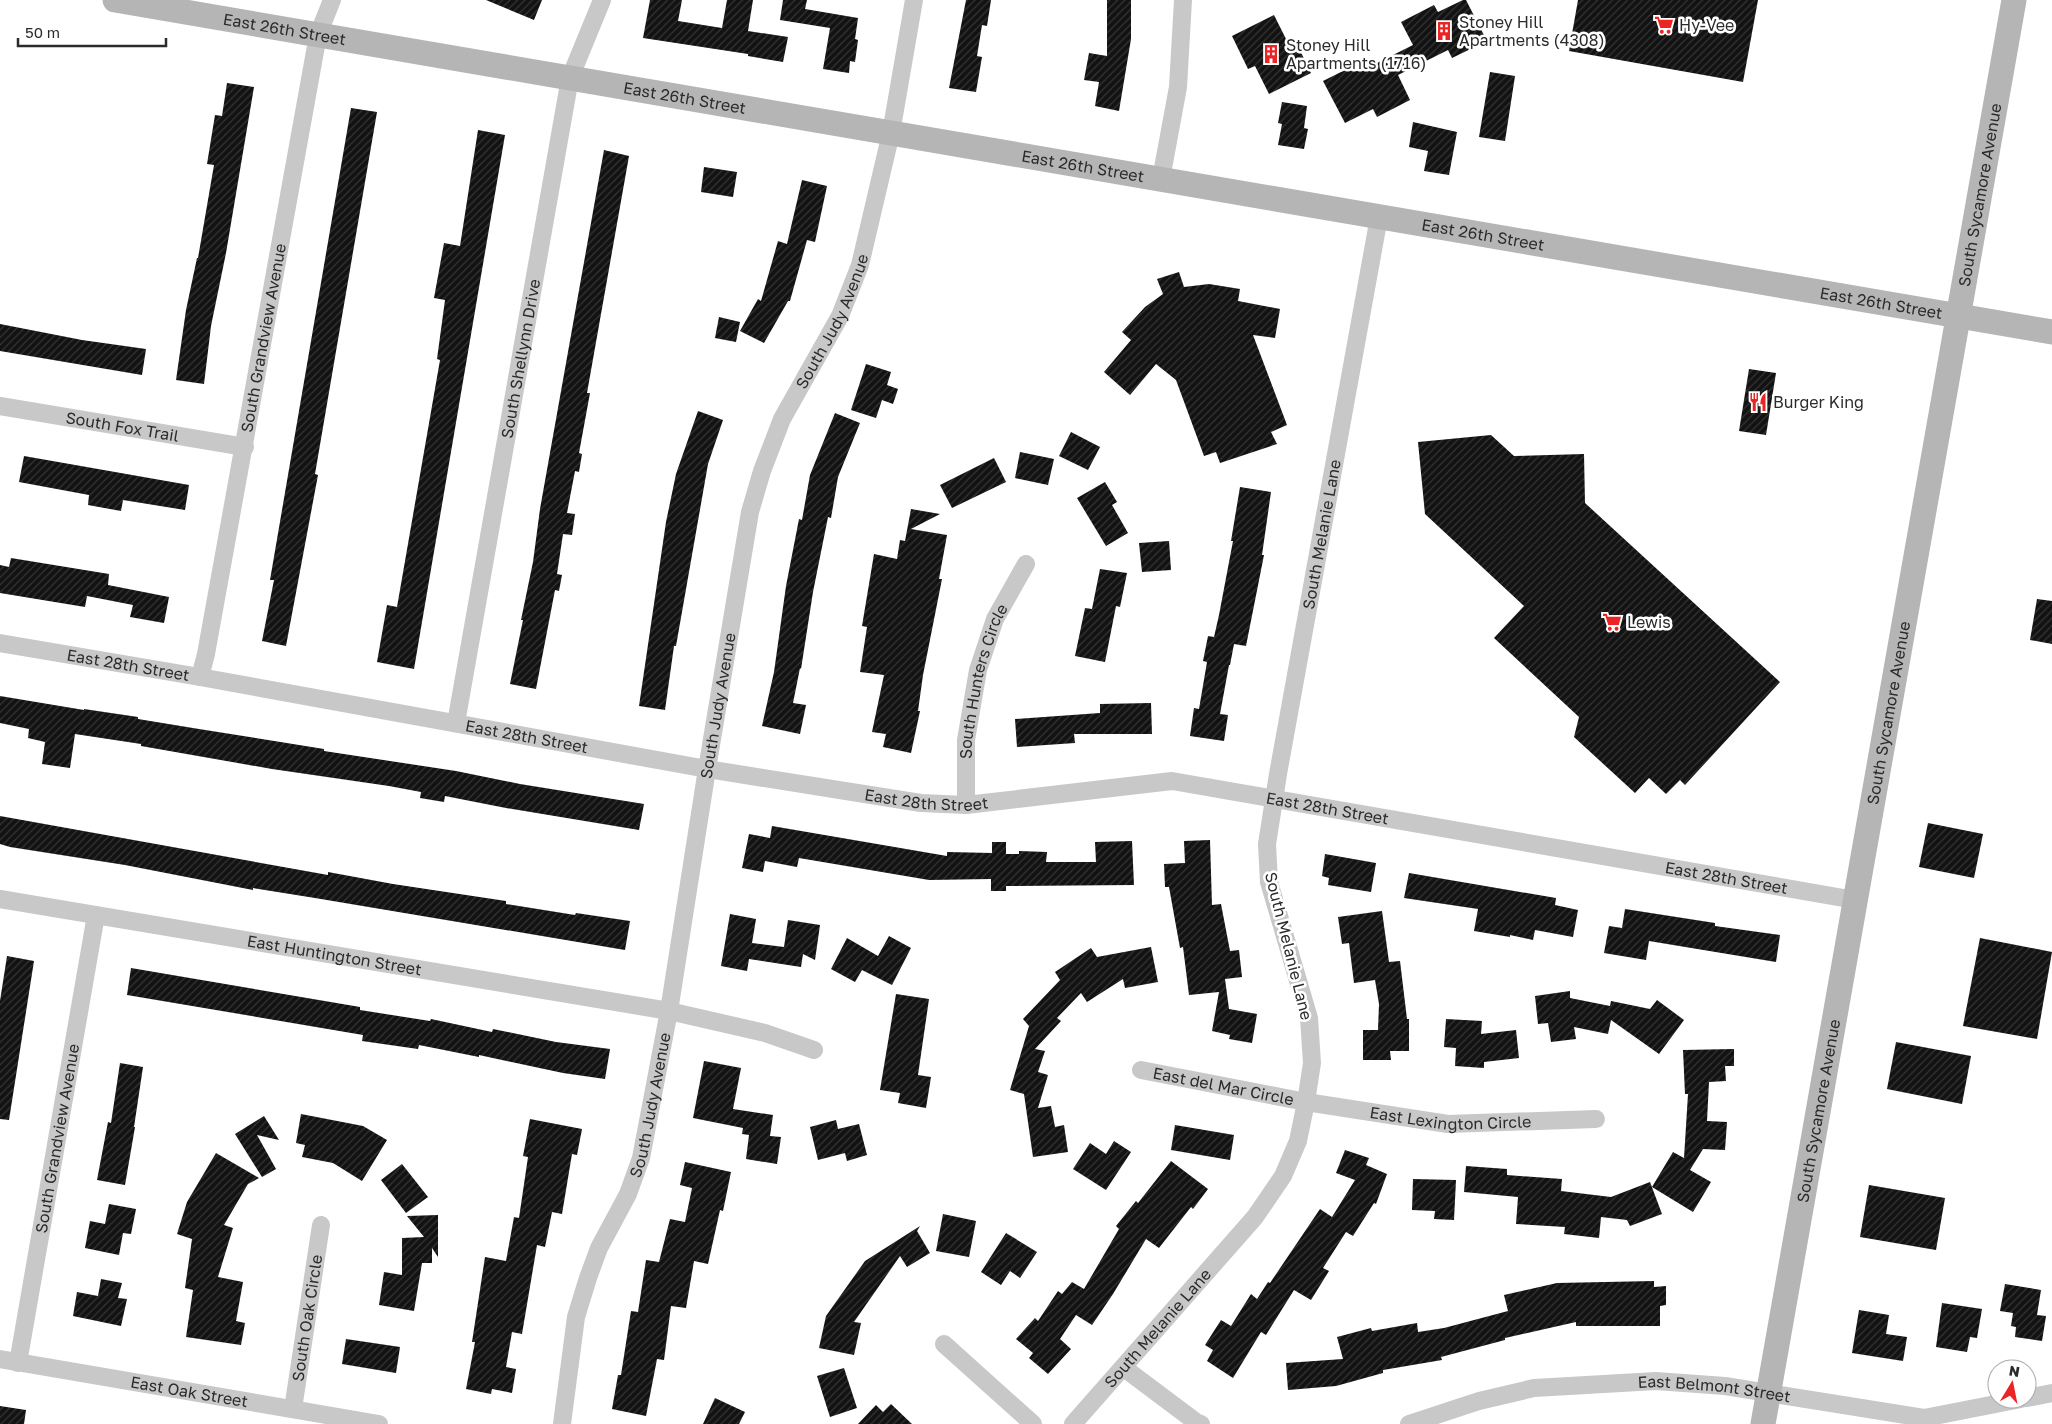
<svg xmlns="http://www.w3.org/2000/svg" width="2052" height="1424" font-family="'Golos Text',sans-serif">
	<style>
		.building { fill: url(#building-hatch) }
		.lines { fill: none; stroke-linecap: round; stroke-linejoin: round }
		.street { stroke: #c8c8c8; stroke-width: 18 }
		.secondary { stroke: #b5b5b5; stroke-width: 25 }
		.labels { text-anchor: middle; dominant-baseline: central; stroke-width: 5; stroke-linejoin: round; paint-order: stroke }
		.poi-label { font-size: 16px; fill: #2b2b2b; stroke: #fff; text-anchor: start }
		.street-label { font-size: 16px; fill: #2b2b2b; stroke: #fff }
	</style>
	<defs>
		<pattern id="building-hatch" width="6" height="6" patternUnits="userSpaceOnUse" patternTransform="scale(1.25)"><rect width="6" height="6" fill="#121212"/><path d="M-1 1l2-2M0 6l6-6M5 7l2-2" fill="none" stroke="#353535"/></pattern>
	</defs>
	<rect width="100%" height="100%" fill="#fff"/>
	<g class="building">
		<path d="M486,0H542L534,20Z"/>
		<path d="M650,0H682L678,21L722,28L727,0H753L748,31L788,37L783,62L748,56V54L643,38Z"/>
		<path d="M783,0H807L805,9L858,18L855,39L858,40L855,62L850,61L849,73L823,69L830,28L780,20Z"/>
		<path d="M966,0H991L987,26L982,25L977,56L982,57L976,92L949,88Z"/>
		<path d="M1107,0H1131V39L1119,111L1095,106L1099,82L1084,80L1089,53L1107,56Z"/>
		<path d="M1463,0H1466L1487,41L1452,58L1448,50L1398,75L1410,100L1377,117L1373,109L1345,123L1323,81L1357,64L1361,71L1413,45L1401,22L1434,5L1438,12Z"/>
		<path d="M1578,0H1758L1743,82L1569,51Z"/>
		<path d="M1274,15L1288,43L1295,40L1311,73L1269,94L1255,66L1248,69L1232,36Z"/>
		<path d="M1490,72L1515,76L1505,141L1479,137Z"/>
		<path d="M227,83L254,87L226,253L211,326L204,384L176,380L186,310L197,258H198L214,165L207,164L215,115L222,116Z"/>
		<path d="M1282,102L1307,106L1304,128L1308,129L1304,149L1278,145L1282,124L1278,123Z"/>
		<path d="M351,108L377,112L315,474L318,475L286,646L262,641L274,580H270Z"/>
		<path d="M1413,122L1457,132L1449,175L1424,171L1428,151L1409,147Z"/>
		<path d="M478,130L505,135L414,669L377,662L387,605L397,607L440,360L437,359L445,300L434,298L444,243L460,246Z"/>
		<path d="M604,150L629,156L587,393H590L579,453L582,454L579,472L575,471L567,513L575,514L572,535L563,534L557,574L562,575L559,591L555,590L536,689L510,684L523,620H521L533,562L540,509Z"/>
		<path d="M704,167L737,172L733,197L701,192Z"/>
		<path d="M802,180L827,186L815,242L807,240L790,301H788L764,343L740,331L758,299L761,301L778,241L787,244Z"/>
		<path d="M1179,272L1184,287L1209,284L1240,289L1238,301L1280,309L1275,338L1253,335L1287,425L1271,432L1277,444L1220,463L1216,452L1204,456L1176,380L1156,364L1130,395L1104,372L1131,340L1122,332L1145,307L1163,294L1157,279Z"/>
		<path d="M719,317L740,322L736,342L715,338Z"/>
		<path d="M0,324L82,340L146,349L142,375L0,351Z"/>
		<path d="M866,364L891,372L887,385L898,389L893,404L882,400L876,418L851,410Z"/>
		<path d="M1749,369L1776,373L1766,435L1739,431Z"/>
		<path d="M698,411L723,420L708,464L676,646H674L665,710L639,706L666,522L676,474Z"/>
		<path d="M835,413L860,423L838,477L831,518L828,517L813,592L801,669L800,668L793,703L806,705L800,734L762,726L774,672L786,586L799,519L802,520L810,475Z"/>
		<path d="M1071,432L1100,447L1088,470L1059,456Z"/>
		<path d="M1491,435L1514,456L1584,454L1585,503L1780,682L1685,785L1680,780L1666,794L1649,778L1635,793L1574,737L1579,717L1494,638L1524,606L1425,514L1418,442Z"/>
		<path d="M1020,452L1054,459L1048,485L1015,478Z"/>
		<path d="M24,456L189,485L185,510L123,500L121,511L88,505L89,495L19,482Z"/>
		<path d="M994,458L1006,482L952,508L940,485Z"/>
		<path d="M1105,482L1117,502L1112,505L1128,533L1106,546L1077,498Z"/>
		<path d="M1240,487L1271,492L1262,555H1264L1246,646L1234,644L1230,665H1229L1220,714L1228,715L1224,741L1190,736L1194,708L1199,709L1207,662L1203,661L1208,636L1214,637L1219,615L1233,541H1231Z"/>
		<path d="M911,509L940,514L911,529L947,535L939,579H942L923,675L918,711H920L911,753L883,747L886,734L872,732L884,675L860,672L867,627L862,626L874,554L897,559L900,540L905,541Z"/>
		<path d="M1169,541L1171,570L1142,572L1139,543Z"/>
		<path d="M11,558L109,574L108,585L169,597L164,623L130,617L133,605L87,596L85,607L0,593V565L9,567Z"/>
		<path d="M1100,569L1127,573L1120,607L1116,606L1105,662L1075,656L1085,608L1092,609Z"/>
		<path d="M2037,599L2052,601V644L2030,640Z"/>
		<path d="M0,696L84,710V709L138,717V719L199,729L324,749V751L456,771L520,784L644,804L639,830L506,808L445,796L444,802L420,798L421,792L389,786L272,769L141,746V744L75,734L70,768L42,764L45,742L28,738L29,729L0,723Z"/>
		<path d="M1151,703L1152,734H1074L1075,743L1017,747L1015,719L1100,713V704Z"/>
		<path d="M0,816L328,875V872L393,884L506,901V904L575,915L576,913L630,921L625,950L315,898L253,888V890L125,865L10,847L0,844Z"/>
		<path d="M1928,823L1983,834L1974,878L1919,867Z"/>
		<path d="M772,826L947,856V852L992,853V842H1006V854H1019V851L1047,852L1046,862H1096L1095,842L1132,841L1134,885L1006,886V891H991V879L929,880L799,858L797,867L765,861L763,872L742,868L749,834L770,838Z"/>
		<path d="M1210,840L1212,905L1221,904L1230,951L1239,950L1242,977L1225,979L1229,1009L1257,1014L1252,1043L1229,1039L1230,1035L1212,1031L1219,992L1189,995L1183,947L1180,948L1169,887H1165L1164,864L1185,863L1184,841Z"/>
		<path d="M1325,854L1376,863L1371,892L1328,885L1329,878L1322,876Z"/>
		<path d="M1409,873L1556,898L1555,905L1578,910L1573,937L1535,930L1533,940L1510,935V937L1474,931L1478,909L1404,898Z"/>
		<path d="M1625,909L1715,923V926L1780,935L1776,962L1649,941L1646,960L1604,953L1609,926L1622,928Z"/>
		<path d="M1382,911L1389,962L1400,961L1407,1019H1409V1051H1390L1391,1060H1363V1030H1378L1379,1004L1375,980L1354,983L1349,943L1342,944L1338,917Z"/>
		<path d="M730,914L756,919L752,943L784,947L788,920L820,925L815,960L803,954L801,967L749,959L747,971L721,966Z"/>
		<path d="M889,936L911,948L892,985L862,970L855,982L831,969L847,938L878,956Z"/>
		<path d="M1980,938L2052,952L2037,1039L1963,1026Z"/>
		<path d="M1151,947L1158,982L1125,988L1123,979L1087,1002L1081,993L1057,1018L1061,1021L1035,1049L1045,1051L1038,1072L1048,1075L1038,1108L1051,1106L1055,1127L1064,1125L1068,1152L1033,1157L1024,1094L1010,1090L1029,1026L1023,1019L1060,980L1055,972L1091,948L1097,957Z"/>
		<path d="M7,956L34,961L9,1120L0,1119V1001Z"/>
		<path d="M131,968L360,1007V1010L430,1021L431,1019L492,1032L493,1029L556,1042L610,1049L605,1079L563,1073L479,1055V1057L419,1045L418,1049L362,1041L363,1035L127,995Z"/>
		<path d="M1570,991V998L1610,1006L1611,1001L1650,1009L1657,1000L1684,1020L1659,1054L1611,1020L1608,1034L1574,1027L1576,1039L1551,1042L1548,1023L1538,1024L1535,996Z"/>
		<path d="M896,994L929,999L918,1075L931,1077L926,1108L898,1103L900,1093L880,1090Z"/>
		<path d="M1446,1019L1482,1021L1481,1034L1516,1030L1519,1058L1484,1062V1068L1455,1066L1456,1048L1444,1047Z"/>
		<path d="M1896,1042L1971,1056L1962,1104L1887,1089Z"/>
		<path d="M1734,1049V1066H1725L1726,1081L1709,1082L1707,1121L1727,1122L1725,1150L1703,1149L1690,1170L1711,1182L1693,1212L1652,1187L1673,1152L1684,1158L1688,1094H1685L1683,1050Z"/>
		<path d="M704,1061L741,1068L733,1109L773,1115L770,1136L781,1137L777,1164L746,1159L749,1135L742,1134L743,1128L693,1118Z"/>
		<path d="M120,1063L143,1067L134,1127H135L125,1185L97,1180L108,1122L111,1123Z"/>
		<path d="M301,1114L363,1126L387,1140L362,1181L333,1163L302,1157L305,1145L296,1143Z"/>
		<path d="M264,1116L279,1140L257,1135L276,1169L262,1177L235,1134Z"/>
		<path d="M530,1119L582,1129L577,1155L572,1154L562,1214L552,1212L545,1247L537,1245L522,1334L512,1332L506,1367L516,1369L512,1393L492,1389L491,1394L466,1389L475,1342H472L485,1257L506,1261L514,1217L519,1218L528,1157L523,1156Z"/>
		<path d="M836,1120L838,1129L859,1124L867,1155L847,1161L845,1153L818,1160L810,1127Z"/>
		<path d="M1175,1125L1234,1135L1230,1160L1171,1150Z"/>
		<path d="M1114,1141L1131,1152L1106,1190L1073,1169L1090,1143L1106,1154Z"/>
		<path d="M1345,1150L1369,1158L1366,1165L1387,1174L1376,1204L1374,1203L1353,1236L1346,1232L1323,1268L1329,1271L1311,1300L1294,1290L1266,1335L1261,1332L1233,1378L1207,1361L1213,1350L1205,1345L1221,1320L1231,1326L1251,1294L1257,1299L1268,1282L1270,1283L1320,1209L1332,1217L1355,1180L1336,1173Z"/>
		<path d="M216,1153L259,1178L248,1184L224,1225L233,1228L218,1277L243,1282L236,1321L245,1323L241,1345L186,1337L193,1290L185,1288L192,1239L177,1234L187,1202Z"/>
		<path d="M1171,1161L1208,1189L1193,1209L1191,1207L1159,1248L1146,1239L1113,1294L1092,1325L1076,1315L1060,1339L1071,1349L1048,1374L1029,1358L1033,1353L1016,1339L1035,1318L1038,1321L1058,1291L1062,1294L1072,1282L1084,1289L1119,1229L1116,1226L1136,1201L1138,1203Z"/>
		<path d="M685,1162L731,1172L723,1211L720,1210L708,1264L694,1261L686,1308L671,1306L664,1360L657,1359L646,1416L612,1409L618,1375H621L631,1311L638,1312L646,1260L659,1262L670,1219L685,1222L692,1188L680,1185Z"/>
		<path d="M402,1164L428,1197L406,1213L381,1180Z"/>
		<path d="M1466,1166L1507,1169V1175L1562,1179L1561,1191L1611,1197L1650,1182L1662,1214L1630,1226L1627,1220L1601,1217L1599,1238L1564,1234L1565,1227L1516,1224L1518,1197L1464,1192Z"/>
		<path d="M1413,1179L1456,1180L1454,1220L1434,1219L1435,1211L1412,1210Z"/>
		<path d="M1869,1185L1945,1198L1936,1250L1860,1237Z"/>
		<path d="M109,1204L136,1209L131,1234L123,1233L119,1255L85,1248L90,1221L105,1224Z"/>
		<path d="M943,1214L976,1221L969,1257L936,1251Z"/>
		<path d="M438,1215V1257L432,1248V1263H422L414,1311L379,1305L384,1272L402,1275V1238L424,1237L407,1216Z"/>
		<path d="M920,1226L917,1231L930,1253L907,1267L900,1256L854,1322L861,1323L854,1355L819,1348L826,1316L865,1261Z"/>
		<path d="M1006,1233L1037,1252L1020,1278L1010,1271L1001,1285L981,1272Z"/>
		<path d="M101,1279L122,1283L118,1298L127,1299L121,1326L73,1316L77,1292L98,1296Z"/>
		<path d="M1654,1281V1287L1666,1286V1305L1660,1306V1326H1576V1322L1505,1338V1340L1441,1357L1442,1360L1383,1370V1373L1336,1386L1288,1390L1286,1363L1343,1359L1337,1337L1371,1328L1372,1331L1417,1323L1418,1332L1444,1328L1508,1311L1504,1295L1557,1283Z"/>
		<path d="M2005,1284L2041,1290L2037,1315L2046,1316L2042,1341L2015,1337L2016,1327L2011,1326L2013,1313L2000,1311Z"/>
		<path d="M1942,1303L1982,1309L1977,1338L1970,1337L1967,1352L1936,1347Z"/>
		<path d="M1859,1310L1889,1315L1886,1334L1907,1337L1903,1361L1852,1353Z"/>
		<path d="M346,1339L400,1347L396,1373L342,1364Z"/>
		<path d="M844,1368L857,1408L830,1417L817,1376Z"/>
		<path d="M715,1398L745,1412L739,1424H703Z"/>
		<path d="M891,1404L912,1424H858L876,1405L883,1412Z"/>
		<path d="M0,1406L26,1410L24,1424H0Z"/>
	</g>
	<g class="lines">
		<g class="street">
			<path d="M1161,179L1178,87L1183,0"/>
			<path id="s1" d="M0,406L245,447"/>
			<path id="s2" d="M0,643L200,677L707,769L921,803L966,805L1172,781L1855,900"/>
			<path id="s3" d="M200,677L206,654L318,35L332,0"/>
			<path id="s4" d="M456,723L570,78L602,0"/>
			<path id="s5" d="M966,805V740L978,670L995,619L1026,564"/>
			<path id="s6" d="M0,899L669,1011L765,1033L814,1050"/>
			<path id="s7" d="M1141,1070L1306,1102L1448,1124L1596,1119"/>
			<path d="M944,1344L1033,1424"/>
			<path id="s8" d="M0,1359L379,1424"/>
			<path id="s9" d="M18,1363L96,915"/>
			<path d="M1124,1368L1196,1422L1201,1424"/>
			<path d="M2027,1398L2052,1393"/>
			<path id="s10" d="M293,1409L321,1225"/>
			<path id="s11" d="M562,1424L576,1317L588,1278L599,1248L628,1194L641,1158L669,1011L707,769L750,512L762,471L782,419L840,316L860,265L891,133L914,0"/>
			<path id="s12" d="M1073,1424L1255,1217L1283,1176L1298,1141L1306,1102L1312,1063L1309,1018L1269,882L1267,844L1278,774L1379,217"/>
			<path id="s13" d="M1409,1424L1479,1401L1534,1388L1656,1381L1725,1386L1924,1418L2021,1399"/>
		</g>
		<g class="secondary">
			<path id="s14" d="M115,0L2052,332"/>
			<path id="s15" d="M1763,1424L2014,0"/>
		</g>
	</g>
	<defs>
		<g id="supermarket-bare" transform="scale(1.5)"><path d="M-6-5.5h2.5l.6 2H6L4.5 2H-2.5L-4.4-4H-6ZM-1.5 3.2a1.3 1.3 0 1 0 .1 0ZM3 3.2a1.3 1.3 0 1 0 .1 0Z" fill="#eb2425" stroke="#fff" stroke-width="2.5" paint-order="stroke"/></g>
		<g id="building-bare" transform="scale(1.5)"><path d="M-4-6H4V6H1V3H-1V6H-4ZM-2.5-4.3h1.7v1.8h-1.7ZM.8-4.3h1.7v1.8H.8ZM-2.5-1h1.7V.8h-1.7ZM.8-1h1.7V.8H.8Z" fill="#eb2425" stroke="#fff" stroke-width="2.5" paint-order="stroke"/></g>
		<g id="restaurant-bare" transform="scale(1.5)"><path d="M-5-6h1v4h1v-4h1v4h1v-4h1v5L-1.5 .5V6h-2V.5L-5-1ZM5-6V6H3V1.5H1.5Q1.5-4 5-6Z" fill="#eb2425" stroke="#fff" stroke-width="2.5" paint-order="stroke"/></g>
	</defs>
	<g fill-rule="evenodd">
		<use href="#supermarket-bare" x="1664" y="25"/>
		<use href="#building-bare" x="1444" y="31"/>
		<use href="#building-bare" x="1271" y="54"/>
		<use href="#restaurant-bare" x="1758" y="402"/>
		<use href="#supermarket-bare" x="1612" y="622"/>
	</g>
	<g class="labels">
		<g class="poi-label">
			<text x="1459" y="22">Stoney Hill<tspan x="1459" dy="18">Apartments (4308)</tspan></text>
			<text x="1679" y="25">Hy-Vee</text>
			<text x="1286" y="45">Stoney Hill<tspan x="1286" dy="18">Apartments (1716)</tspan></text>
			<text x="1773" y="402">Burger King</text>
			<text x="1627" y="622">Lewis</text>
		</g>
		<g class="street-label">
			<text stroke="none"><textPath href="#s14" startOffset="172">East 26th Street</textPath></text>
			<text stroke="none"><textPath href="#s14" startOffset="578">East 26th Street</textPath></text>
			<text stroke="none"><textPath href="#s14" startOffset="982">East 26th Street</textPath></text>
			<text stroke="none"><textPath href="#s15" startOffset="1248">South Sycamore Avenue</textPath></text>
			<text stroke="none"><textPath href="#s14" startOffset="1388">East 26th Street</textPath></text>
			<text stroke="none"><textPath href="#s14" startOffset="1792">East 26th Street</textPath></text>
			<text stroke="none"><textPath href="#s11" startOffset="1144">South Judy Avenue</textPath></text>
			<text stroke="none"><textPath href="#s3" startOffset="345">South Grandview Avenue</textPath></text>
			<text stroke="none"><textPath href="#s4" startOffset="370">South Shellynn Drive</textPath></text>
			<text stroke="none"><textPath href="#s1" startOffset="124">South Fox Trail</textPath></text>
			<text stroke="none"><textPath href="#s12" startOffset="982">South Melanie Lane</textPath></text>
			<text stroke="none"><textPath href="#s2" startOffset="130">East 28th Street</textPath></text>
			<text stroke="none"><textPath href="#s5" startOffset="126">South Hunters Circle</textPath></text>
			<text stroke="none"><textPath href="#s11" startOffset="739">South Judy Avenue</textPath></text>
			<text stroke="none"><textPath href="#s15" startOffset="722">South Sycamore Avenue</textPath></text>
			<text stroke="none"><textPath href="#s2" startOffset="535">East 28th Street</textPath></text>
			<text stroke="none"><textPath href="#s2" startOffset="940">East 28th Street</textPath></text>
			<text stroke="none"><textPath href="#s2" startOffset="1345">East 28th Street</textPath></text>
			<text stroke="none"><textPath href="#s2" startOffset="1750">East 28th Street</textPath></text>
			<text transform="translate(1289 946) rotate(76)">South Melanie Lane</text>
			<text stroke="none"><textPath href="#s6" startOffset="339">East Huntington Street</textPath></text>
			<text stroke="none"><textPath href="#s7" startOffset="84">East del Mar Circle</textPath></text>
			<text stroke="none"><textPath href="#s11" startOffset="334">South Judy Avenue</textPath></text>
			<text stroke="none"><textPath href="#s15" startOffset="318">South Sycamore Avenue</textPath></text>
			<text stroke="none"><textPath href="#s7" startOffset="314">East Lexington Circle</textPath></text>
			<text stroke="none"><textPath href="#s9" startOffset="228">South Grandview Avenue</textPath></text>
			<text stroke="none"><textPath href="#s10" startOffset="92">South Oak Circle</textPath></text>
			<text stroke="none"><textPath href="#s12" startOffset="128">South Melanie Lane</textPath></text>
			<text stroke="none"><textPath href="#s13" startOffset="311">East Belmont Street</textPath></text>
			<text stroke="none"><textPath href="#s8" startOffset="192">East Oak Street</textPath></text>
		</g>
	</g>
	<g transform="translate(2012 1384) rotate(10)"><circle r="24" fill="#ffffff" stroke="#aaaaaa"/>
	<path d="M0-4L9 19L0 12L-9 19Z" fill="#eb2425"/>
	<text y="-8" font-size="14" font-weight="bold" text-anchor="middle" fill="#2b2b2b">N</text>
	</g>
	<path d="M18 38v8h148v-8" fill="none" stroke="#2b2b2b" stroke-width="2.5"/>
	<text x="25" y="38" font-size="15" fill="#2b2b2b" stroke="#ffffff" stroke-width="4" paint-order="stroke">50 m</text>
</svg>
